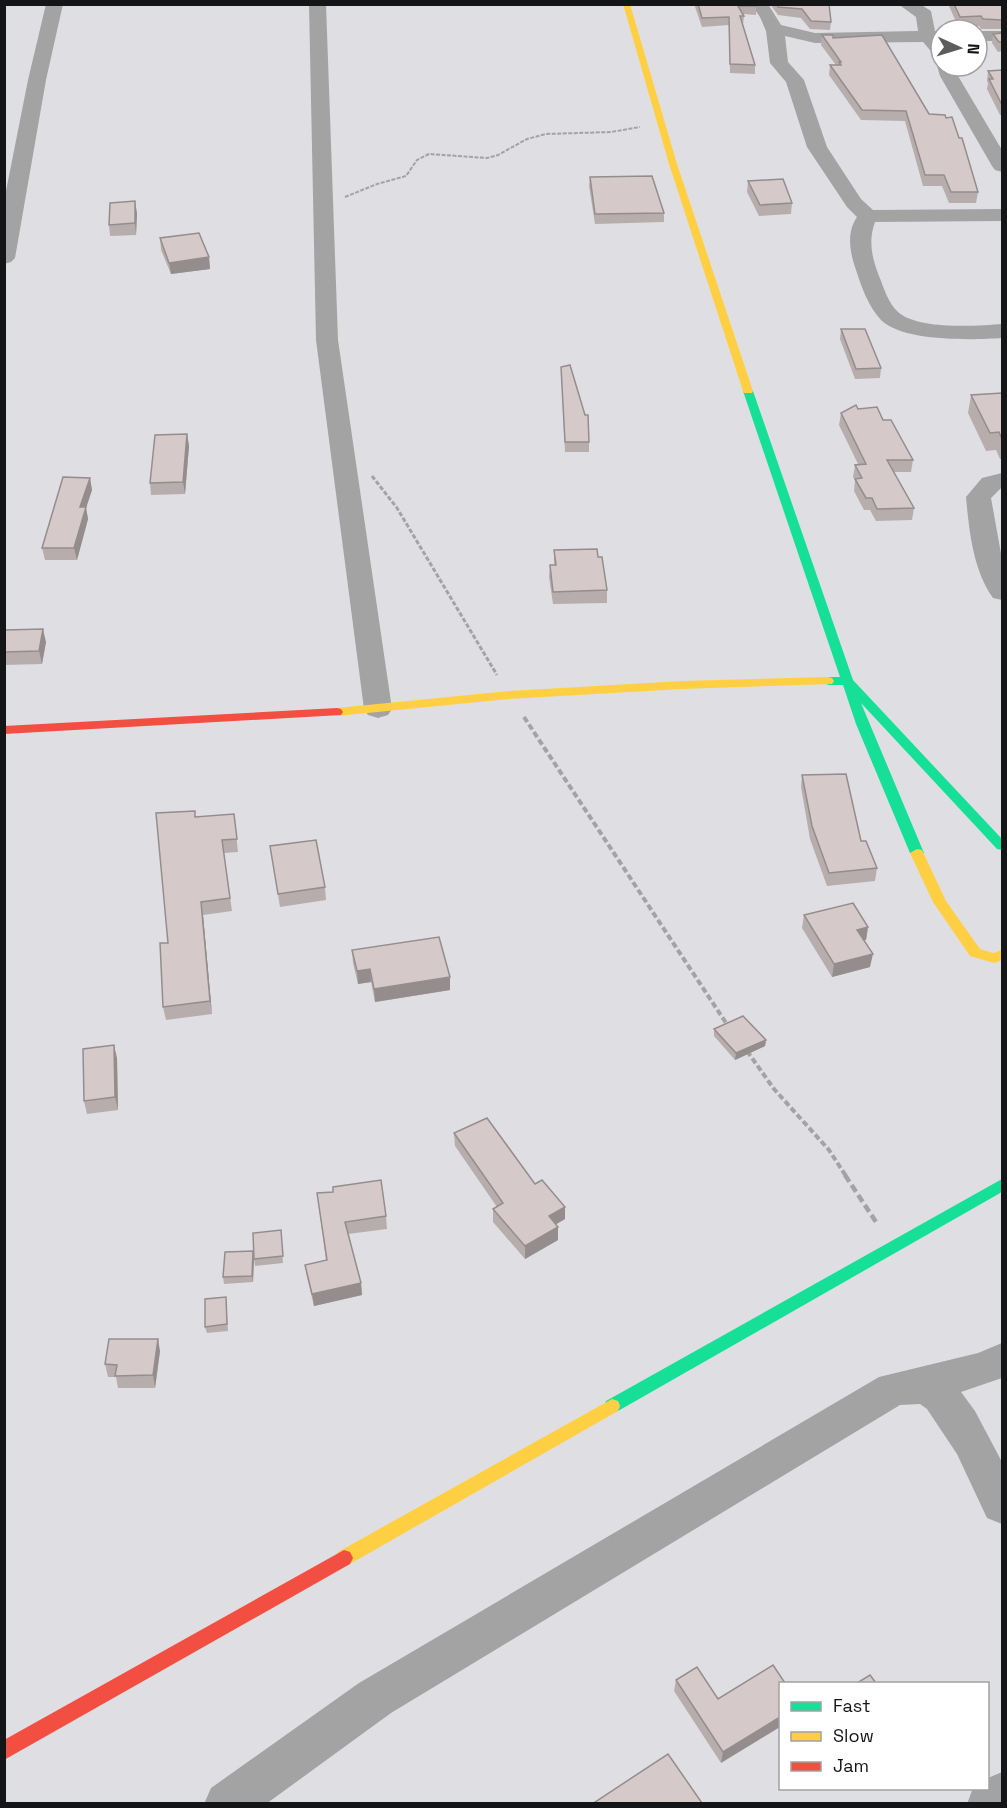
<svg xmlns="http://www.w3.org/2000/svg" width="1007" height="1808" font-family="'Space Grotesk',sans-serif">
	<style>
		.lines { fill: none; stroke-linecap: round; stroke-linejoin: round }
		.path-far3 { stroke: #a3a3a3; stroke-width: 2; stroke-dasharray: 4 1.5; stroke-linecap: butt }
		.path-far2 { stroke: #a3a3a3; stroke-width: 3; stroke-dasharray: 4.5 2; stroke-linecap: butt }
		.path-far1 { stroke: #a3a3a3; stroke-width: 4; stroke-dasharray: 6 3; stroke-linecap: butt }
		.path { stroke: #a3a3a3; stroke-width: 4.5; stroke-dasharray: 8 4; stroke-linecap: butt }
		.street { fill: #a4a3a3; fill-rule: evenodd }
		.fast { fill: #16e098; fill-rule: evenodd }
		.slow { fill: #ffcf43; fill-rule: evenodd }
		.jam { fill: #f24e42; fill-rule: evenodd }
		.wall { fill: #b7adad }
		.shaded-wall { fill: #958d8d }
		.building { fill: #d5c9c9; stroke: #958d8d; stroke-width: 1.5 }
	</style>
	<rect width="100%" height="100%" fill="#dfdfe3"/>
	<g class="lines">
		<path class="path-far3" d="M345,197L377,184L406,176L417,160L429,154L487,158L498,155L527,139L546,134L611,132L640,127"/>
		<path class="path-far2" d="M372,476L397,508L497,675"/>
		<g class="path-far1">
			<path d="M524,717L728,1026"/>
			<path d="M747,1051L774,1089L829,1150L846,1176"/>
		</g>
		<path class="path" d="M845,1175L876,1222"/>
		<g class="street">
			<path d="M46,4H63L46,80L15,258L11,262L4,264V201L28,80Z"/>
			<path d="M309,4H326L338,340L392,709L388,715L378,718L368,715L364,709L316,340Z"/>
			<path d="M751,4H768L781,25L815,33L918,31L916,17L901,6L920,4L931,11L935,31H941V57L935,56L923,42L815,43L785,36L788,62L804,80L827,147L861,199L873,210L1002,209V221L875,222C868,241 872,258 879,276C884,288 888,303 898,312C918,330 976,326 1002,324V338C973,340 903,342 881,320C868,306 862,288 856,270C850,253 846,233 857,217L847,207L807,147L786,82L770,63L766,31L760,17Z"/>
			<rect x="977" y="31" width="25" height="10"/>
			<path d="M940,62L941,66H955L958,76L1002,150V172L995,170L992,166L940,76L937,66Z"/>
			<path d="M1002,473V487L991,498L1002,559V600L993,598C973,570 969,530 966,497L982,478Z"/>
			<path d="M1002,1343V1378L961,1392L975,1411L1002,1462V1524L987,1518L957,1454L927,1409L920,1404L900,1405L391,1713L266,1804H204L211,1788L359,1683L879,1377L978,1353Z"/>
			<path d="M1002,1772V1804H967L973,1788H988V1778Z"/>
		</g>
		<g class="fast">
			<path d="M748,388L753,391L853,680L1002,839V850L997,849L861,703L924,853L917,857L910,853L856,724L843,685H828L822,681L828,677H840L743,391Z"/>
			<path d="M1002,1179V1192L618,1411L612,1413L606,1411L604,1406L606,1401Z"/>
		</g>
		<g class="slow">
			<path d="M623,4H630L677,164L753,391L752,393H744L743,391L669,164Z"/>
			<path d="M828,677L832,678L834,681L832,684L682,689L509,699L337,716L331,712L337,708L509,691L682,681Z"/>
			<path d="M917,849L922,850L946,901L980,949L993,953L1002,950V960L994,963L970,956L933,902L910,853Z"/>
			<path d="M612,1399L618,1401L620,1406L618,1411L350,1564L344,1566L338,1564L335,1558L338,1552Z"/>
		</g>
		<g class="jam">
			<path d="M337,708L341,709L343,712L341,715L4,734V726Z"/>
			<path d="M344,1550L350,1552L353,1558L350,1564L4,1760V1740Z"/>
		</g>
	</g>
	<g class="wall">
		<path d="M694,4H755L756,6V15L743,14L744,16L743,25L755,65V74L730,73L729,25L702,27Z"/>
		<path d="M770,4H829L831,22L830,30L810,29L801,18L778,15Z"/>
		<path d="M948,4H1002V29H981L979,26H958Z"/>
		<path d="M1002,33V51L998,52L992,43L993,34Z"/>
		<path d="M822,35L833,38L929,114L978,192L976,203H949L942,186H923L905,121L861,120L829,75L830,65H836L821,45Z"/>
		<path d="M1002,70V115H1000L987,89L988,83L987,81L988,71Z"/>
		<path d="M590,177L664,213V222L595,224L589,186Z"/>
		<path d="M748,181L792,203L791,214L759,216L747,192Z"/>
		<path d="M137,213L136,235L110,236L109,225Z"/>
		<path d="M160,238L209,257L210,269L171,274L161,250Z"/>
		<path d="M841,329L881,368L880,378L855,379L840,339Z"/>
		<path d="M561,367L589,442V452H565Z"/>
		<path d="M1002,393V459H1000L996,450L986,451L968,413L971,395Z"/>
		<path d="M858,409L883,420L913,460L911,472H894L914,508L912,520L876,521L870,510H864L854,491L855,480L853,477L855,465L858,464L839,425L841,413Z"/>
		<path d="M187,434L189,446L185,494L151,495L150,483Z"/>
		<path d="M90,478L92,490L86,508L88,519L77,560H45L42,548Z"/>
		<path d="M554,550L598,557L607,590V603L553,604L549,577L550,565H554Z"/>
		<path d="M4,630L46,642L42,664L4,665Z"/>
		<path d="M802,775L861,841L877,868L875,881L827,886L810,839L801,787Z"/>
		<path d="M234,814L238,852L224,853L232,911L203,915L212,1014L166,1020L163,1007L168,943L196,817Z"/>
		<path d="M270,846L325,887L326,900L280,907Z"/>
		<path d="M804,915L868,927L866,940H864L870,967L832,977L802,928Z"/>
		<path d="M352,950L450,990L375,1002L371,982L358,984L353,963Z"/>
		<path d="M714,1029L766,1040L765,1046L735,1060L714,1036Z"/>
		<path d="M117,1058L118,1110L87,1114L84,1101Z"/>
		<path d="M454,1133L535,1184L565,1219L556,1224L558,1240L525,1259L493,1222V1209L497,1207L455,1146Z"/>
		<path d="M317,1193L386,1216L387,1229L348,1234L361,1283L362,1295L314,1306L307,1277L305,1265L326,1260Z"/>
		<path d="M281,1230L283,1263L255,1266L254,1259Z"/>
		<path d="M254,1258L253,1282L224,1284L223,1277Z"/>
		<path d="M226,1297L228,1331L207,1333L205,1327Z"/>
		<path d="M160,1351L155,1388H118L116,1377H108L105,1364Z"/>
		<path d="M773,1665L721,1763L674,1691L676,1680L718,1699Z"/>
	</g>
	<g class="shaded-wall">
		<path d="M135,201L137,213L136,235L135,223Z"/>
		<path d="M209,257L210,269L171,274L169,263Z"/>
		<path d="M187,434L189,446L185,494L183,482Z"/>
		<path d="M90,478L92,490L86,508L88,519L77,560L74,548L80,507Z"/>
		<path d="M43,629L46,642L42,664L39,651Z"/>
		<path d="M201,902L203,915L212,1014L210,1001Z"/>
		<path d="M868,927L866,940L854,943L857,930Z"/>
		<path d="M873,954L870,967L832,977L834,964Z"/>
		<path d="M370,969L371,982L358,984L357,971Z"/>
		<path d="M450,977V990L375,1002L374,989Z"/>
		<path d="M766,1040L765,1046L735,1060L736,1053Z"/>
		<path d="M114,1045L117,1058L118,1110L115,1097Z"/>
		<path d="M565,1207V1219L548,1229L549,1216Z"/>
		<path d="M558,1227V1240L525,1259V1246Z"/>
		<path d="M253,1251L254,1258L253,1282L252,1276Z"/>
		<path d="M361,1283L362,1295L314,1306L312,1294Z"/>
		<path d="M158,1339L160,1351L155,1388L153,1375Z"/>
		<path d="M780,1717V1727L721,1763L723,1752Z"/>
	</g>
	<g class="building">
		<path d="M698,4H755L756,6H738L744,16H740L755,65L730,64L729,17L702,18Z"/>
		<path d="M777,4H829L831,22L811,21L802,9L778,7Z"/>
		<path d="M954,4H1002V20L983,19L981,16L960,17Z"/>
		<path d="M1002,33V42H999L993,34Z"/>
		<path d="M822,35H833V38L882,35L929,114L945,115L946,118L952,117L959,138H962L978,192H951L944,175H925L906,111L862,110L830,65H841L839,62H841Z"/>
		<path d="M1002,70V105L989,79H993L988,71Z"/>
		<path d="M652,176L664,213L595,214L590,177Z"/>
		<path d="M783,179L792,203L760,205L748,181Z"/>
		<path d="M135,201V223L109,225L110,203Z"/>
		<path d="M199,233L209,257L169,263L160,238Z"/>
		<path d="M841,329H865L881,368L856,369Z"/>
		<path d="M570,365L585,415H588L589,442H565L561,367Z"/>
		<path d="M1002,393V439L999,432L990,433L971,395Z"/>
		<path d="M856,405L858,409L877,407L883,420H891L913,460H887L914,508L877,509L872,498H866L855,479L862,478L855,465L866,464L841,413Z"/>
		<path d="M187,434L183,482L150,483L155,435Z"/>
		<path d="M63,477L90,478L80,507H86L74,548H42Z"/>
		<path d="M597,549L598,557H602L607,590L553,592L550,565H556L554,550Z"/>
		<path d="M43,629L39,651L4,652V630Z"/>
		<path d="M846,774L861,841H866L877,868L829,873L812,826L802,775Z"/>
		<path d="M195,811V817L234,814L237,839L222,840L230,898L201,902L210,1001L163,1007L160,943H168L156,813Z"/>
		<path d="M316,840L325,887L278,894L270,846Z"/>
		<path d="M853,903L868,927L857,930L873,954L834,964L804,915Z"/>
		<path d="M439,937L450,977L374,989L370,969L357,971L352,950Z"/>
		<path d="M743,1016L766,1040L736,1053L714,1029Z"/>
		<path d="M114,1045L115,1097L84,1101L83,1049Z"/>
		<path d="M487,1118L535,1184L542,1180L565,1207L549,1216L558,1227L525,1246L493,1209L503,1203L454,1133Z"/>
		<path d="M381,1180L386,1216L345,1222L361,1283L312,1294L305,1265L327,1260L317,1193L333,1192V1187Z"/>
		<path d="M281,1230L283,1256L254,1259L253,1233Z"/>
		<path d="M253,1251L252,1276L223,1277L225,1252Z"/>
		<path d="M226,1297L227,1324L205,1327V1299Z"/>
		<path d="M109,1339H158L153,1375L115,1376L117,1365L105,1364Z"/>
		<path d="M773,1665L785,1683H780V1717L723,1752L676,1680L697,1667L718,1699Z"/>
		<path d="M870,1675L876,1683H857Z"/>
		<path d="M668,1754L702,1803H596L595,1802Z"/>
	</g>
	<rect width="1007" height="1808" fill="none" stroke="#141517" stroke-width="12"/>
	<rect x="779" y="1682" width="210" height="108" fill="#ffffff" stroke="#a1a1a2" stroke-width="1.5"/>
	<rect x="791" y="1702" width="30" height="9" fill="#16e098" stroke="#a1a1a2" stroke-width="1.5"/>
	<text x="833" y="1712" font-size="18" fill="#141517">Fast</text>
	<rect x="791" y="1732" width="30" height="9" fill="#ffcf43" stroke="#a1a1a2" stroke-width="1.5"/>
	<text x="833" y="1742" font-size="18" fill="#141517">Slow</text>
	<rect x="791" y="1762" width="30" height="9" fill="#f24e42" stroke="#a1a1a2" stroke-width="1.5"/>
	<text x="833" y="1772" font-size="18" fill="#141517">Jam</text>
	<g transform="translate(959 48) rotate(94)"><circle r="28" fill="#ffffff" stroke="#a1a1a2" stroke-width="1.5"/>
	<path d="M0-4.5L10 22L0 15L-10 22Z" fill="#5b5c5e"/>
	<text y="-9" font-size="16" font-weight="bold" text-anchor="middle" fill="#141517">N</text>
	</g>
</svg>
